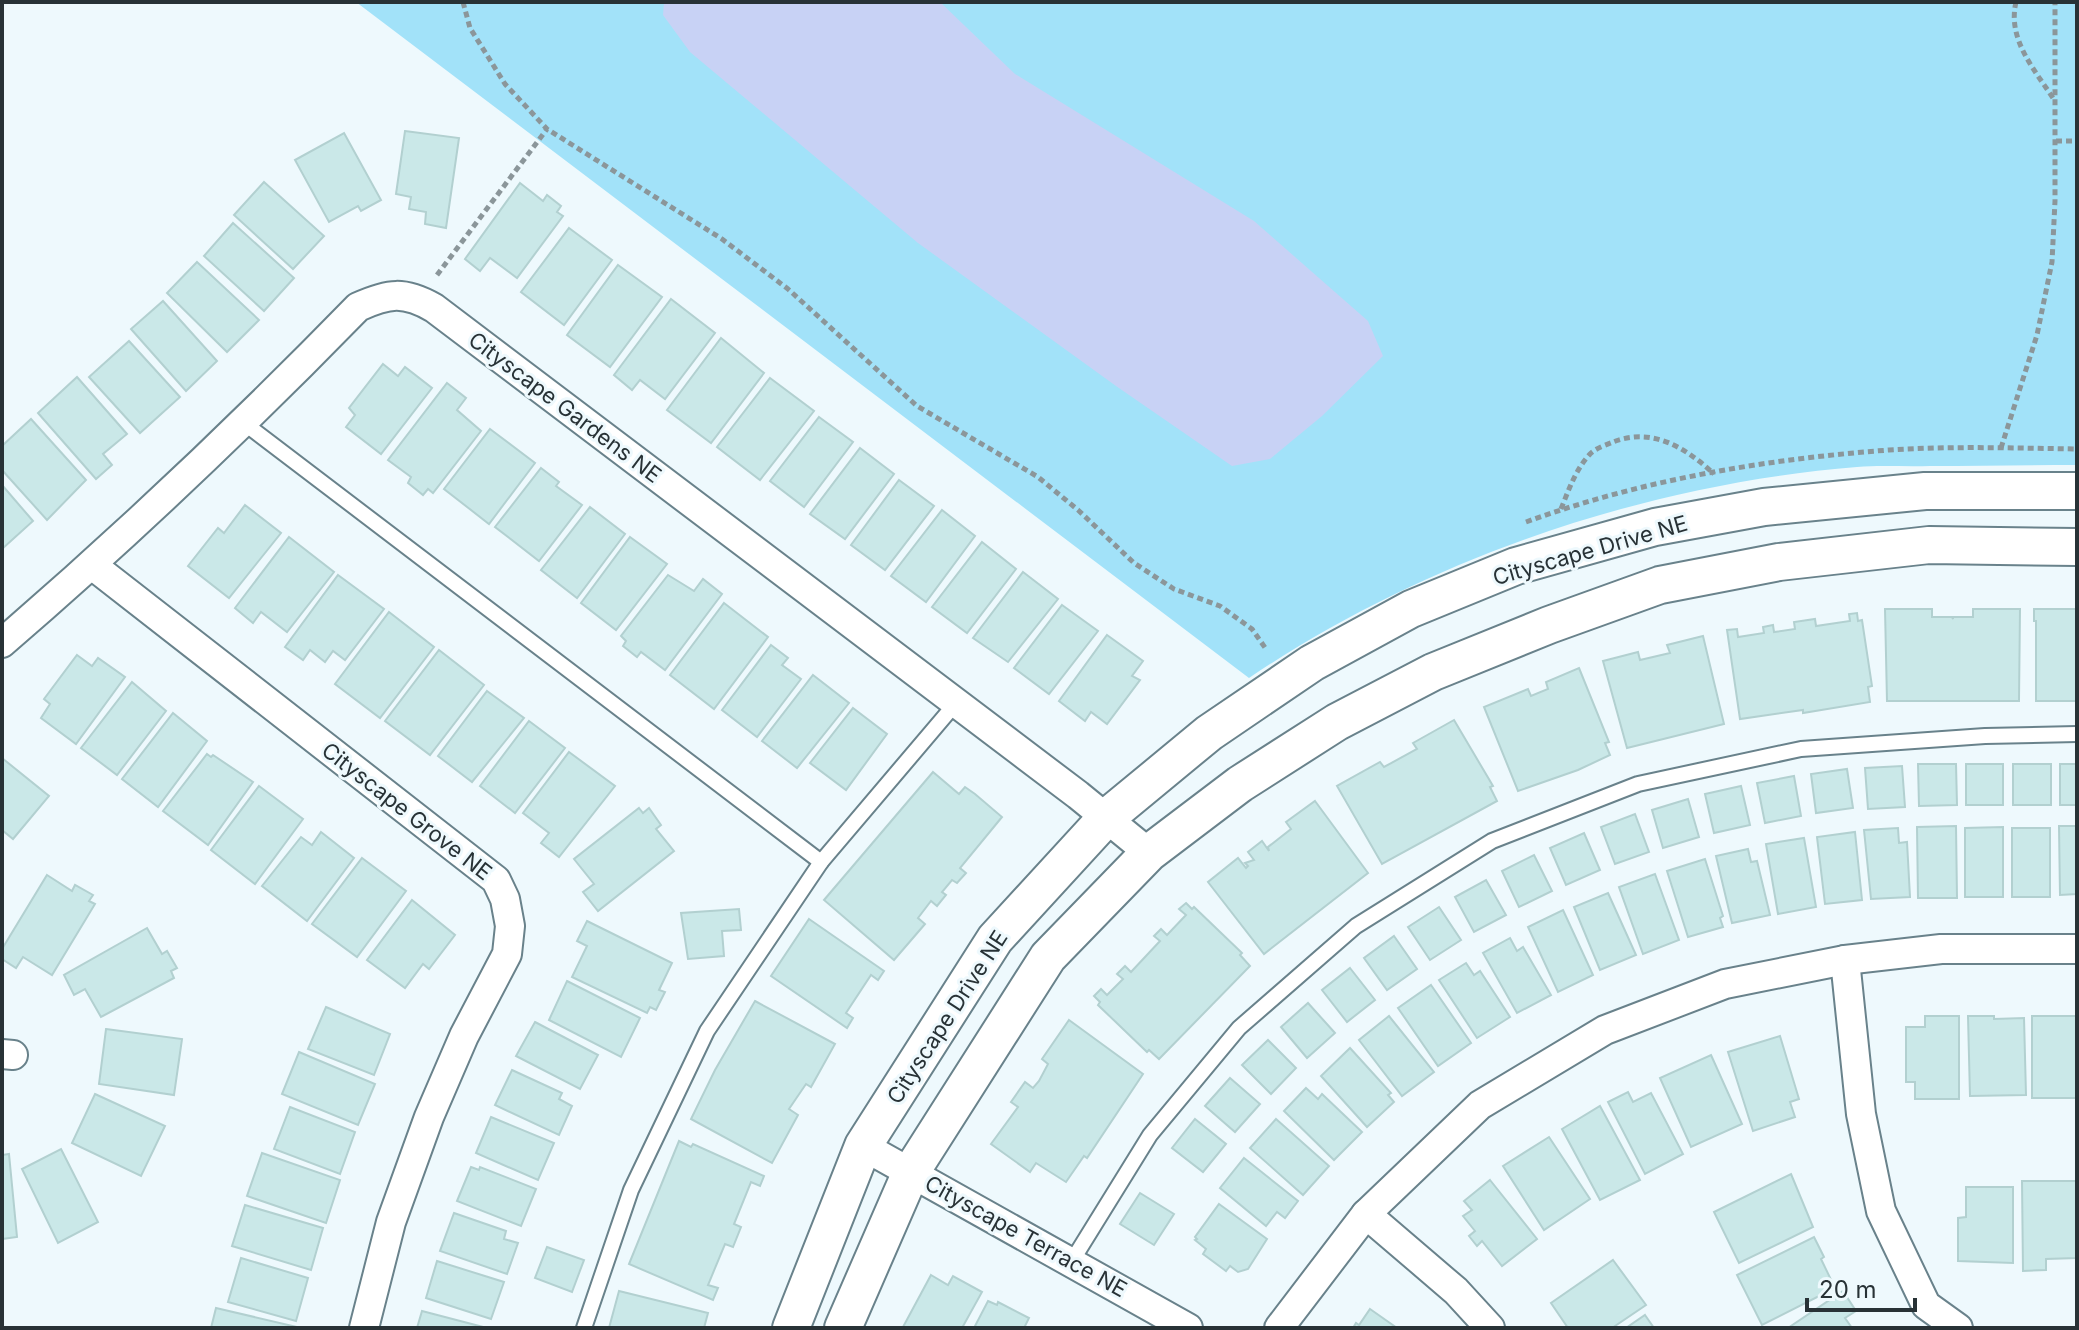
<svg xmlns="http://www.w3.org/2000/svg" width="2079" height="1330" font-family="Inter,sans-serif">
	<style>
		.green { fill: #a2e2f9 }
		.water { fill: #c8d2f5 }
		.building { fill: #cae8e8; stroke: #b2d0d0; stroke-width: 2 }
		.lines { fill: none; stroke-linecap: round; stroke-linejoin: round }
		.service-casing { stroke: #69828b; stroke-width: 18 }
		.minor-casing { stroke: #69828b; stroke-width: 32 }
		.tertiary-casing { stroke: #69828b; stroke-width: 40 }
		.path { stroke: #8b969a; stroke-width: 5; stroke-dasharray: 6 4; stroke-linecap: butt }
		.service { stroke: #fff; stroke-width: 14 }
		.minor { stroke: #fff; stroke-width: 28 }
		.tertiary { stroke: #fff; stroke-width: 36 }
		.labels { text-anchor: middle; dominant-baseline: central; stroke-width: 6; stroke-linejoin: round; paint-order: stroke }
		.street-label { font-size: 22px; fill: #283236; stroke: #eef9fd }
	</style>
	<rect width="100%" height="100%" fill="#eef9fd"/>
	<path class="green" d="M356,2H2075L2076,465C2027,465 1979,466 1930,466C1906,467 1881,465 1857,467C1645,484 1425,559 1249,678Z"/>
	<path class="water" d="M664,2H940L1015,74L1254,221L1368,321L1383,356L1322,416L1270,459L1232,466L1116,386L918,243L690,52L663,15Z"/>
	<g class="building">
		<path d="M405,131L459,138L446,228L425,224L426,212L409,209L411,197L396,194Z"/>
		<path d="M344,133L381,200L361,211L358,206L329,222L295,160Z"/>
		<path d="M264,182L324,236L293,269L234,215Z"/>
		<path d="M520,183L543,201L547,195L561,206L557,212L563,216L517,278L490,258L480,271L465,259Z"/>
		<path d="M233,223L294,278L264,311L204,256Z"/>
		<path d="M569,228L612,260L564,325L521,292Z"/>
		<path d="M197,262L259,320L227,352L167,293Z"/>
		<path d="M618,265L662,297L610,367L567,335Z"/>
		<path d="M671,299L715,333L665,399L640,380L632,390L614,375Z"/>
		<path d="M163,301L217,361L186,391L131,329Z"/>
		<path d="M721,338L764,373L711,443L667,410Z"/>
		<path d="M129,341L180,397L140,433L89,377Z"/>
		<path d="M383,364L398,376L405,367L432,388L381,454L346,427L355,415L349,408Z"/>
		<path d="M77,377L127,434L103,454L112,465L96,479L38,413Z"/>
		<path d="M770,378L814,411L760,480L717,447Z"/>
		<path d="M447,383L466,398L457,410L481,431L433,493L428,489L423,495L408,483L411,477L388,460Z"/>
		<path d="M819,417L853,442L804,507L770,481Z"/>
		<path d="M31,419L86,480L47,520L2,470V446Z"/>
		<path d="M490,429L535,463L489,524L444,489Z"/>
		<path d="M860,448L894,474L845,539L810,514Z"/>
		<path d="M541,468L559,482L556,486L582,505L539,561L495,527Z"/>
		<path d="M899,480L934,506L885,570L851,545Z"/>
		<path d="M2,485L33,521L2,549Z"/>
		<path d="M245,505L281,533L229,598L188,566L218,528L224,533Z"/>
		<path d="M590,507L625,534L577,598L541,570Z"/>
		<path d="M942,510L975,536L926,602L891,576Z"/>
		<path d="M289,537L334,572L287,632L261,612L253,623L235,608Z"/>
		<path d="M630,537L667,564L616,630L581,603Z"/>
		<path d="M982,542L1016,569L967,633L932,607Z"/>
		<path d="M1023,572L1058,599L1008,662L973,638Z"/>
		<path d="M338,575L384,609L345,660L333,651L325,662L310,650L303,660L285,647Z"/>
		<path d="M668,575L694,591L703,579L722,594L665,670L641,652L637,657L623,646L626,641L621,636Z"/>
		<path d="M724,603L768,637L714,709L670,675Z"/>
		<path d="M1062,605L1098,631L1049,694L1014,668Z"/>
		<path d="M1885,609H1932V617H1952L1953,619V617H1973V609H2020L2019,701H1887Z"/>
		<path d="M2034,609H2077V701H2036V621H2034Z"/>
		<path d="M389,612L434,647L380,718L335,684Z"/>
		<path d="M1857,613L1858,621L1862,620L1872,686L1868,687L1870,702L1803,713V710L1740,719L1727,630L1737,629L1738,637L1764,633L1763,627L1773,625L1774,632L1795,629L1794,622L1815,619L1816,626L1850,621L1849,614Z"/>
		<path d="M1107,635L1143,661L1132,676L1140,680L1107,724L1091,712L1085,721L1059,701Z"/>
		<path d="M1703,636L1724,724L1627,748L1603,661L1638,652L1640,660L1670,653L1667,645Z"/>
		<path d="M771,645L788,658L782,665L801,679L757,737L722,710Z"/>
		<path d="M439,650L484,685L430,755L385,721Z"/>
		<path d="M77,655L92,666L98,658L125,677L76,744L41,718L50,704L44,699Z"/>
		<path d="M1579,668L1609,742L1605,743L1610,755L1578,770L1518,791L1484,707L1528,689L1531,696L1548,689L1546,682Z"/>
		<path d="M813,675L849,703L797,768L762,741Z"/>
		<path d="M132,682L166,711L117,775L81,748Z"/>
		<path d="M487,691L524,718L472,782L438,756Z"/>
		<path d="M853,708L887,734L846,790L810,763Z"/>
		<path d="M173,713L207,741L158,807L122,779Z"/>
		<path d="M1454,720L1493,786L1490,787L1497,801L1382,864L1337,786L1380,762L1384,767L1417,749L1413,743Z"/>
		<path d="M529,721L565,748L515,813L480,786Z"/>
		<path d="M569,752L615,786L559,857L541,843L549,833L523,813Z"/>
		<path d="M207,754L211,757L213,755L253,782L208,845L163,811Z"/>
		<path d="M2,758L49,796L13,839L2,830Z"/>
		<path d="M1918,764H1956L1957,805L1919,806Z"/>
		<rect x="1966" y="764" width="37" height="41"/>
		<rect x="2013" y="764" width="38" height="41"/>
		<rect x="2060" y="764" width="17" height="41"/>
		<path d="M1902,766L1905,807L1868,809L1865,768Z"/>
		<path d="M1847,769L1853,808L1816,813L1811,774Z"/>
		<path d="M933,772L959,794L965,787L975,794L1002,817L960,868L966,873L957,883L952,880L942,892L946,895L937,906L931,901L918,918L925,924L894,960L824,900Z"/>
		<path d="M1794,776L1801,816L1765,823L1757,783Z"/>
		<path d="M259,786L303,819L255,884L211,850Z"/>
		<path d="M1741,786L1750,825L1714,833L1705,794Z"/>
		<path d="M1688,799L1699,837L1663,848L1652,810Z"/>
		<path d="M1315,801L1368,873L1264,954L1208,882L1238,858L1246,868L1248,866L1245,863L1254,860L1248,852L1262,841L1269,851L1268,847L1291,829L1286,822Z"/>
		<path d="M639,808L643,813L649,808L661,825L656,829L674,851L598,911L583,892L594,884L574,859Z"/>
		<path d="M1635,814L1649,852L1615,864L1601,827Z"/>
		<path d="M1956,826L1957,898H1918L1917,827Z"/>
		<path d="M2059,826H2077V894L2060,895Z"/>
		<path d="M2003,827V897H1965V828Z"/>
		<path d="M1898,828L1899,843L1907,842L1910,897L1871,899L1864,830Z"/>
		<rect x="2012" y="828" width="38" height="69"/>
		<path d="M321,832L354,858L307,921L262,886L301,837L312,845Z"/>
		<path d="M1855,832L1862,900L1825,904L1817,837Z"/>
		<path d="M1584,833L1600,870L1566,885L1550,848Z"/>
		<path d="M1804,838L1816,907L1778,914L1766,844Z"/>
		<path d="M1748,849L1751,862L1757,861L1770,915L1732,923L1716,856Z"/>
		<path d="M1534,855L1552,891L1519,907L1502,871Z"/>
		<path d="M362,858L406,891L357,957L312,924Z"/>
		<path d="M1705,859L1723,916L1720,918L1723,927L1688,937L1667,871Z"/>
		<path d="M1655,874L1679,940L1643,954L1619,887Z"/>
		<path d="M47,875L72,891L75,885L93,895L89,901L95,904L52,975L23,957L16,968L2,959V949Z"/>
		<path d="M1486,880L1506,915L1474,932L1455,897Z"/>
		<path d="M1608,893L1636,955L1600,970L1574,907Z"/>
		<path d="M412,900L455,935L429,969L423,964L405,988L367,960Z"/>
		<path d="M1186,903L1192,909L1194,907L1242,953L1240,955L1250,966L1159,1059L1149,1050L1147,1052L1098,1005L1100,1002L1094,996L1101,989L1107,995L1123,979L1117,974L1125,966L1131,972L1160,941L1154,936L1161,929L1167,935L1186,915L1179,909Z"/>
		<path d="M1439,907L1461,940L1430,960L1408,927Z"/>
		<path d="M739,909L741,930L722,931L724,956L688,959L681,913Z"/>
		<path d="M1563,910L1593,975L1558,992L1528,927Z"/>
		<path d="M809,919L884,971L878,980L871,975L846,1013L853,1018L847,1028L771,976Z"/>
		<path d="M587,921L672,963L659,990L665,992L656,1010L650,1007L647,1013L572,977L587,946L577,941Z"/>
		<path d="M147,928L162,954L167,951L177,968L171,971L174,978L101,1017L85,989L74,995L64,975Z"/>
		<path d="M1394,936L1417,969L1387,990L1364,958Z"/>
		<path d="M1510,938L1517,951L1523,947L1551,995L1517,1013L1483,953Z"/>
		<path d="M1466,963L1474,975L1480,971L1510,1017L1477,1038L1439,980Z"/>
		<path d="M1350,968L1375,1000L1347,1022L1322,990Z"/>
		<path d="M567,981L640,1018L621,1057L549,1020Z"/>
		<path d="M1431,985L1471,1043L1438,1066L1398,1008Z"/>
		<path d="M755,1001L835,1044L811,1087L806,1084L789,1109L798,1115L772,1163L691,1119L715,1070Z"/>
		<path d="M1308,1003L1335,1033L1307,1058L1281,1027Z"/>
		<path d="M326,1007L390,1034L374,1075L308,1049Z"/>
		<path d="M1389,1016L1434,1072L1402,1096L1359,1040Z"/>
		<path d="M1925,1016H1959V1099H1915V1082H1906V1027H1925Z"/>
		<path d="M1968,1016H1994V1019L2024,1018L2026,1095L1970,1096Z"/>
		<rect x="2032" y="1016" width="45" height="82"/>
		<path d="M1069,1020L1143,1074L1087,1158L1084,1156L1066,1182L1036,1163L1030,1172L991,1144L1018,1107L1011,1102L1025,1082L1033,1088L1039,1081L1048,1064L1042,1059Z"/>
		<path d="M535,1022L598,1055L580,1089L516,1056Z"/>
		<path d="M106,1029L182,1039L174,1095L99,1084Z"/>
		<path d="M1780,1036L1799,1099L1790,1102L1795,1117L1753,1131L1728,1052Z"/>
		<path d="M1268,1040L1296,1068L1271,1094L1242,1065Z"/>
		<path d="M1350,1048L1391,1093L1388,1095L1394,1102L1367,1127L1321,1076Z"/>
		<path d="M299,1052L375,1084L358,1125L282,1094Z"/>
		<path d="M1711,1055L1742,1124L1691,1147L1660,1078Z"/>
		<path d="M512,1070L562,1093L559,1099L572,1106L559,1135L495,1105Z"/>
		<path d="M1230,1078L1260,1104L1235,1132L1205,1106Z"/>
		<path d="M1306,1088L1318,1099L1322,1094L1362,1132L1334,1160L1284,1111Z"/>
		<path d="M1628,1092L1633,1102L1651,1093L1683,1154L1645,1174L1608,1102Z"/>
		<path d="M95,1094L165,1126L141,1176L72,1143Z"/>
		<path d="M1600,1106L1640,1180L1600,1200L1562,1129Z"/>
		<path d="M290,1107L355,1132L340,1174L274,1149Z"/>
		<path d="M491,1117L554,1143L538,1180L476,1153Z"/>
		<path d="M1195,1119L1226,1144L1203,1172L1172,1148Z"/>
		<path d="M1276,1119L1329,1166L1303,1195L1250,1148Z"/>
		<path d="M1549,1137L1590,1199L1544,1230L1503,1166Z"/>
		<path d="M679,1141L691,1147L693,1144L764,1176L760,1186L751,1182L734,1224L741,1227L733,1247L725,1244L708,1285L718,1288L713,1300L629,1264Z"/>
		<path d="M61,1149L98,1222L58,1243L22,1169Z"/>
		<path d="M262,1153L340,1180L326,1223L247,1196Z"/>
		<path d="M9,1154L17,1237L2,1239V1155Z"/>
		<path d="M1244,1158L1298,1201L1285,1218L1277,1212L1266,1226L1220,1188Z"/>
		<path d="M471,1167L479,1170L480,1167L536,1189L521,1226L457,1201Z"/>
		<path d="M1791,1174L1813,1227L1739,1263L1714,1212Z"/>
		<path d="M1490,1180L1537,1239L1502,1266L1482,1241L1477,1246L1469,1236L1475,1231L1463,1216L1472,1210L1464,1201Z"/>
		<path d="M2022,1181H2077V1258L2046,1259V1270L2023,1271Z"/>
		<path d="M1966,1187H2013V1263L1958,1261V1218L1966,1217Z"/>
		<path d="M1140,1193L1174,1214L1154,1245L1120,1224Z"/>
		<path d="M1219,1204L1267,1239L1248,1269L1238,1272L1230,1266L1226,1271L1203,1254L1206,1249L1195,1240L1197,1239L1195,1237Z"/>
		<path d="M245,1205L323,1228L311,1270L232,1246Z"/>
		<path d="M454,1213L506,1231L504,1239L518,1243L507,1274L440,1251Z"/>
		<path d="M1814,1237L1824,1257L1821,1259L1835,1288L1762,1325L1737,1275Z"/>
		<path d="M547,1247L584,1260L572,1292L535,1278Z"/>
		<path d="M241,1258L308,1278L296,1321L228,1302Z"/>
		<path d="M1613,1260L1646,1305L1612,1328H1568L1551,1303Z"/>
		<path d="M437,1261L504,1282L491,1319L426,1298Z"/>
		<path d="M931,1275L948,1285L953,1276L982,1292L962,1328L903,1327Z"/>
		<path d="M619,1291L708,1313L704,1328H609Z"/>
		<path d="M1843,1291L1856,1311L1845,1318L1852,1328H1788Z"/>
		<path d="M988,1301L997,1305L998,1302L1029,1318L1024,1328H974Z"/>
		<path d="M216,1308L297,1327V1328H211Z"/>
		<path d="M1370,1309L1397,1328H1353L1356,1323L1359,1325Z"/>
		<path d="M422,1311L487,1328H417Z"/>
		<path d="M1645,1315L1654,1328H1626Z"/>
	</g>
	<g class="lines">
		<g class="service-casing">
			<g id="service">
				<path d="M244,423L821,862"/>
				<path d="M1072,1261L1150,1135L1239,1028L1356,926L1492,841L1638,784L1801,749L1985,736L2077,734"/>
				<path d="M584,1328L631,1190L707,1031L821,862L956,703"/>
			</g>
		</g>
		<g class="minor-casing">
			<g id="minor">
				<path d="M92,565L496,880L505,899L510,926L507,954L464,1036L429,1117L391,1222L364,1328"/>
				<path d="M2,643C126,536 244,424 358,307C389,293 404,291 434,308L1078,795L1149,853"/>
				<path d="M1845,960L1861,1114L1881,1211L1926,1305L1958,1328"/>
				<path d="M2,1054L13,1055"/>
				<path d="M863,1146L1188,1328"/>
				<path d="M1366,1214L1456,1291L1490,1328"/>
				<path d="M1279,1328L1366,1214L1480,1105L1605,1030L1725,984L1845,960L1941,949H2077"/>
			</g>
		</g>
		<g class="tertiary-casing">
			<g id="tertiary">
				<path d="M791,1328L863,1146L995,939L1106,818L1209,733L1312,663L1411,609L1516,566L1655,527L1764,507L1925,491H2077"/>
				<path d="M843,1328L911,1172L1048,957L1149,853L1240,784L1337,722L1433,672L1549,625L1660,585L1779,562L1929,545L2077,547"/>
			</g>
		</g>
		<g class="path">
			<path d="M463,2L470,28L505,84L547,129L722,239L788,289L917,406L1038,477L1078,510L1134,563L1174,589L1220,606L1252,629L1266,649"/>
			<path d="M2016,2C2007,40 2035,70 2055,101"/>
			<path d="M2056,141H2077"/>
			<path d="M437,275L547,129"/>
			<path d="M2001,448L2037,335L2052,262L2055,201V2"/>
			<path d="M1561,509C1569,489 1576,469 1590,454C1596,448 1606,445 1613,442C1652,427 1685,447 1714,474"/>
			<path d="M1526,522C1641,480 1767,459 1889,450C1951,446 2014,448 2077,449"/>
		</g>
		<use href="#service" class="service"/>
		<use href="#minor" class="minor"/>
		<use href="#tertiary" class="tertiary"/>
	</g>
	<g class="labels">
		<g class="street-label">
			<text transform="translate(565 407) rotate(37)">Cityscape Gardens NE</text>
			<text transform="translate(1590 550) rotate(-16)">Cityscape Drive NE</text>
			<text transform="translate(407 811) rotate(38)">Cityscape Grove NE</text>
			<text transform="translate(947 1017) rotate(-57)">Cityscape Drive NE</text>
			<text transform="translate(1026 1236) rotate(29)">Cityscape Terrace NE</text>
		</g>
	</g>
	<rect width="2079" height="1330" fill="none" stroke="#283236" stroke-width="8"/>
	<path d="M1807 1298v12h108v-12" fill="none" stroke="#283236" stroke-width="4"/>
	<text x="1819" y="1298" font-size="24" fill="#283236" stroke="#eef9fd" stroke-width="6" paint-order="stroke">20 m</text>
</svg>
